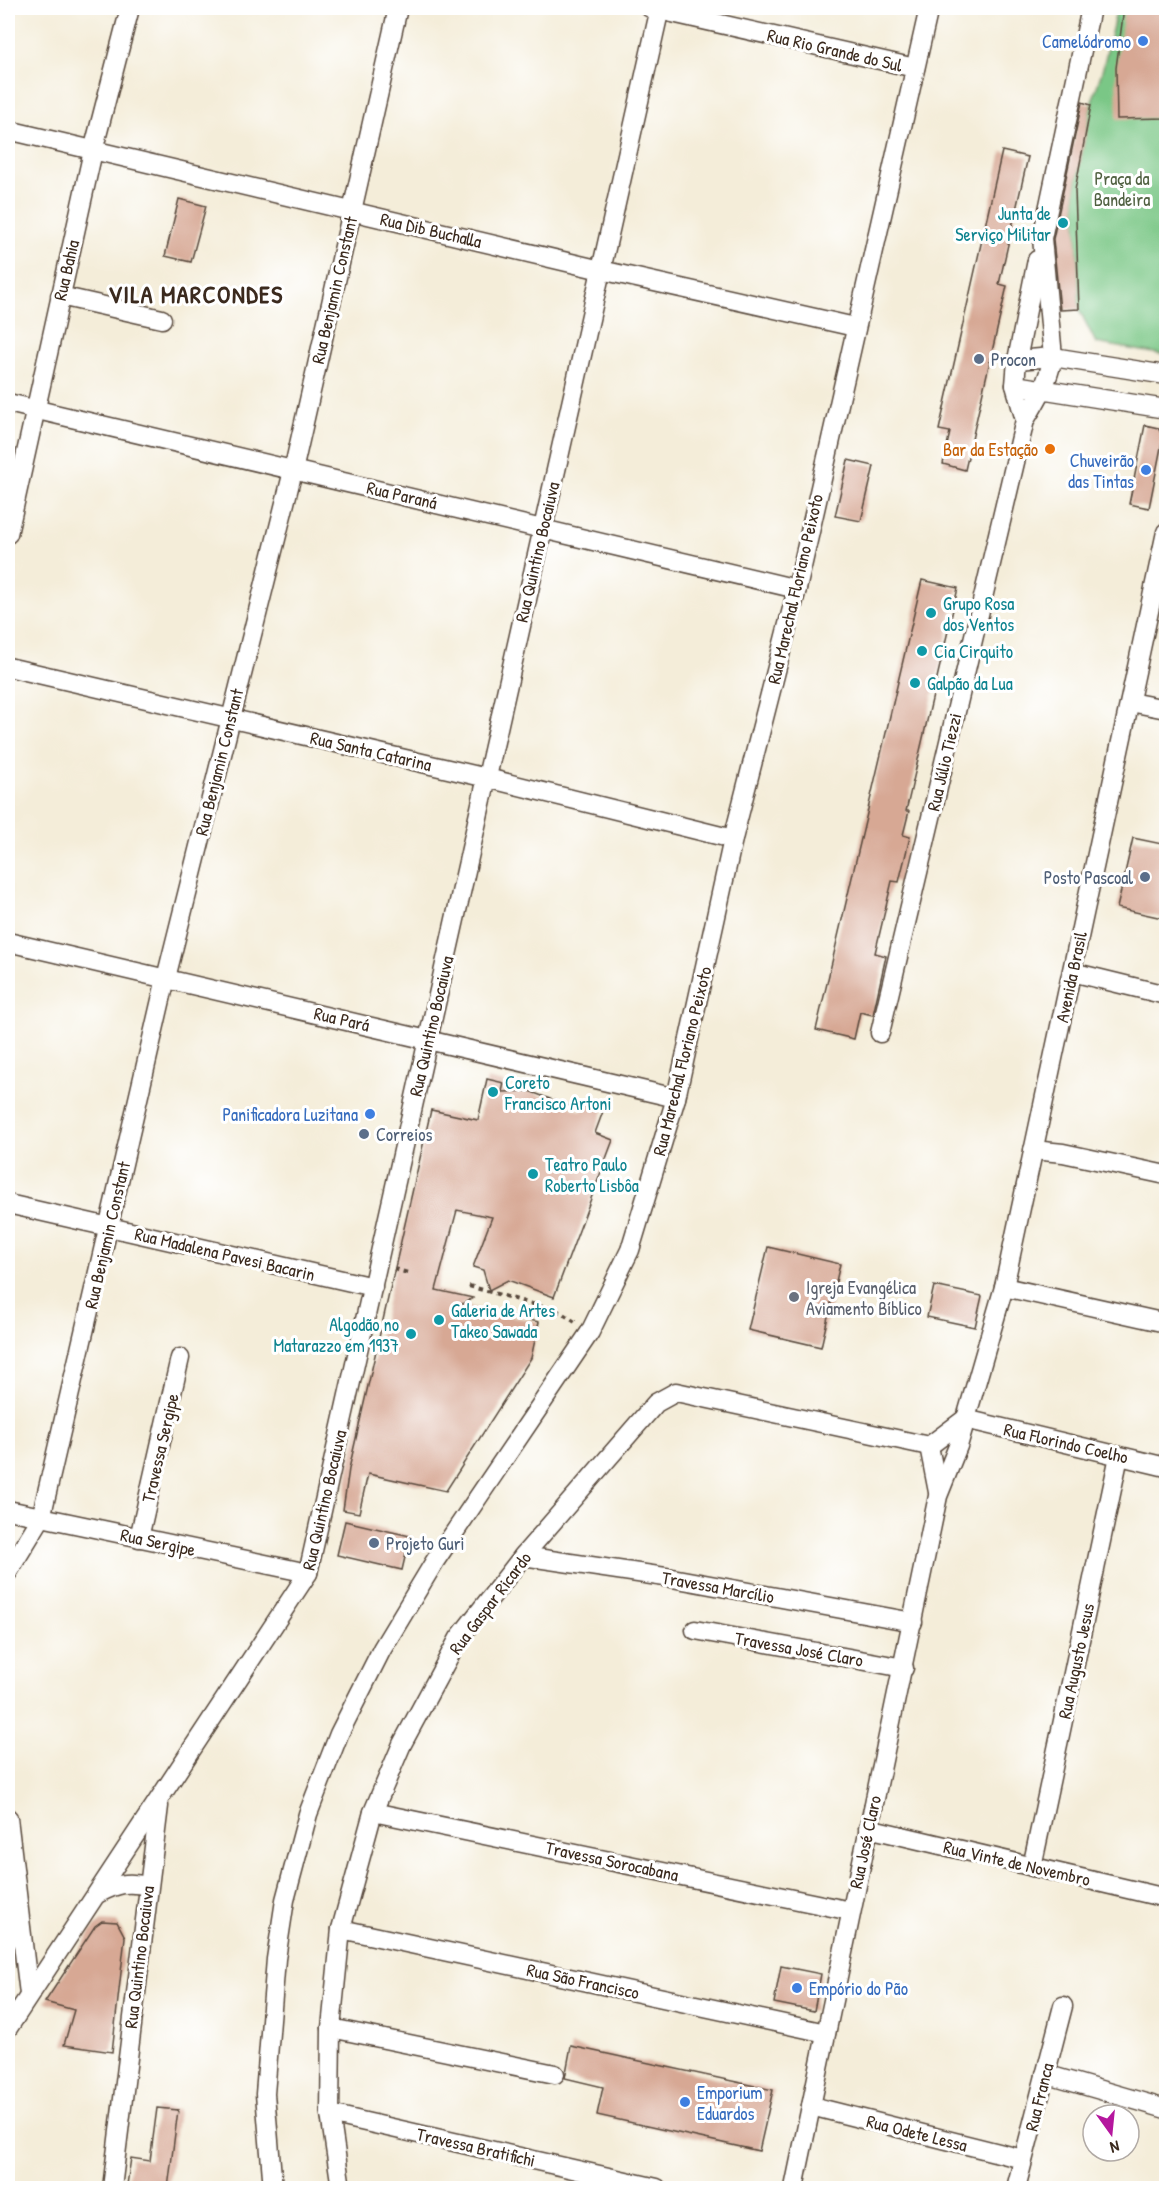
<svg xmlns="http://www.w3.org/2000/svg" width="1174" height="2196" font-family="'Patrick Hand',sans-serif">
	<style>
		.green { fill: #7ac786; stroke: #5a7852; stroke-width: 1.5 }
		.building { fill: #d7a894 }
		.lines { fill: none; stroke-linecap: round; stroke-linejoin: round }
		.minor-casing { stroke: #57473a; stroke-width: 21 }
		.path { stroke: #57473a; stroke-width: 4; stroke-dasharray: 4.5 4.5; stroke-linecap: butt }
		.minor { stroke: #fff; stroke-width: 18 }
		.shop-dot { fill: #3f7fe0; stroke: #fff; stroke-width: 2 }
		.culture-dot { fill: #0f9aa8; stroke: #fff; stroke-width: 2 }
		.service-dot { fill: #5c6f8a; stroke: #fff; stroke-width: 2 }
		.food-dot { fill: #e8710a; stroke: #fff; stroke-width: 2 }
		.worship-dot { fill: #6b7280; stroke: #fff; stroke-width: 2 }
		.labels { text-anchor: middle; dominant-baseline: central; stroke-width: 6; stroke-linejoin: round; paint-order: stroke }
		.shop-label { font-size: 18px; fill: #366cbe; stroke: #fff; text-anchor: end }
		.street-label { font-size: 18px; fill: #3b2a1e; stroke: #fff }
		.park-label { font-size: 18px; fill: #516142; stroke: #fff }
		.culture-label { font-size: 18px; fill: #0d838f; stroke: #fff; text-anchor: start }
		.service-label { font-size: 18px; fill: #4e5e75; stroke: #fff; text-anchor: start }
		.food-label { font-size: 18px; fill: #c56008; stroke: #fff; text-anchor: end }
		.worship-label { font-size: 18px; fill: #5b616d; stroke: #fff; text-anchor: start }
		.district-label { font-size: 24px; font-weight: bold; letter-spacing: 1.5px; fill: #3b2a1e; stroke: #fff }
	</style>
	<rect width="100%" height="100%" fill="#fff"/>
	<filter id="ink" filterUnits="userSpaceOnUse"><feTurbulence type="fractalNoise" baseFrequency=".0167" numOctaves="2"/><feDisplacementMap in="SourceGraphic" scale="12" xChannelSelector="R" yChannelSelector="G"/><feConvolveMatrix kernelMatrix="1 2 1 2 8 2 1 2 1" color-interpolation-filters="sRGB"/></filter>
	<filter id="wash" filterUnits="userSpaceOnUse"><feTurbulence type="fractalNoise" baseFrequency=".008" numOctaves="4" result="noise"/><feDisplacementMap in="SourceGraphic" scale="24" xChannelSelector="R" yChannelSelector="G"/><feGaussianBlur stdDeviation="1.35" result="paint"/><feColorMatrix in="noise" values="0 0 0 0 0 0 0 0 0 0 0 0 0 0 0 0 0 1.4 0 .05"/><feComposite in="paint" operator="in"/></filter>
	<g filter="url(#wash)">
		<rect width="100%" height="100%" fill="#f4edd9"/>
		<path class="green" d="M1117,8H1166V355L1096,343L1079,309L1075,190L1091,105L1103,68Z"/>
		<g id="blocks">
			<g class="building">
				<path d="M1124,8H1167V118L1117,119L1116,68Z"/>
				<path d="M1082,102L1091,105L1075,190L1079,309L1060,310L1053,239Z"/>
				<path d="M1002,151L1028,157L999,284L1007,286L965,470L943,464L950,432L939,430Z"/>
				<path d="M179,199L206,206L191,262L165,256Z"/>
				<path d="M1145,425L1158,428L1163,437L1149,508L1129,504Z"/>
				<path d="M848,460L874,466L861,521L835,516Z"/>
				<path d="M922,580L958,588L906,811H909L903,835L910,837L899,882L892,881L875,953L886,956L873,1015L860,1012L854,1039L816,1030Z"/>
				<path d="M1133,838L1167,845V919L1117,908Z"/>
				<path d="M487,1079L504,1083L502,1092L529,1091L582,1111L586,1099L605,1106L595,1133L613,1140L554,1297L508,1280L489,1290L483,1270L473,1267L492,1217L457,1210L436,1290L473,1298L460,1305L539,1322L531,1358L446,1491L368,1474L359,1513L343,1510L349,1469L431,1110L478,1120Z"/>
				<path d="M768,1247L840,1264L821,1347L748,1330Z"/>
				<path d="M934,1286L982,1296L975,1327L927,1317Z"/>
				<path d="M345,1521L410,1536L402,1570L337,1555Z"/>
				<path d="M102,1921L117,1922L125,1937L112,2052L64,2045L74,2010L45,2002L95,1926Z"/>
				<path d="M781,1966L821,1974L814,2011L774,2003Z"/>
				<path d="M571,2046L773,2090L759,2151L597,2115L603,2087L565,2078Z"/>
				<path d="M157,2108L178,2110L168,2188L127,2185L131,2158L150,2161Z"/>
			</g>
		</g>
	</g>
	<g filter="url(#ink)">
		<use href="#blocks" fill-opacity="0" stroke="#57473a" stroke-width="1.5"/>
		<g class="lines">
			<g class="minor-casing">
				<g id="minor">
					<path d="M650,8L915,68"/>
					<path d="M8,130L601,270L855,327"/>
					<path d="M60,296L162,319"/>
					<path d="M1017,360L1053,357L1166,375"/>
					<path d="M1015,385L1166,409"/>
					<path d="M8,403L797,589"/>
					<path d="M1025,420L1015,385L1017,360L1037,260"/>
					<path d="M8,534L93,151L130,8"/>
					<path d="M8,667L487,778L733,839"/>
					<path d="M1130,702L1166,709"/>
					<path d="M8,942L676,1098"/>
					<path d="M1072,972L1166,995"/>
					<path d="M880,1033L1025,420C1038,399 1048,382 1053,357L1042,238L1091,8"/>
					<path d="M1033,1150L1063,1153L1166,1175"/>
					<path d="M8,1204L373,1287"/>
					<path d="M1004,1287L1166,1323"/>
					<path d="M965,1419L1166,1467"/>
					<path d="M929,1446L938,1492"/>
					<path d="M8,1510L308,1573"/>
					<path d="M139,1538L180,1358"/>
					<path d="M523,1556L672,1578L913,1622"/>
					<path d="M8,1572L41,1518L166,978L293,471L398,8"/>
					<path d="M695,1630L904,1668"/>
					<path d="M373,1812L851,1911"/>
					<path d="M8,1818L29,1994"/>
					<path d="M868,1828L1166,1898"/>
					<path d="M1032,1867L1119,1456"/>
					<path d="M99,1893C118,1884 127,1881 148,1886"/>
					<path d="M341,1929L826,2033"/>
					<path d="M8,2028L308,1573L660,8"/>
					<path d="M331,2028L555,2074"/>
					<path d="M1045,2074L1166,2109"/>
					<path d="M811,2106L1023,2159"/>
					<path d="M330,2114L657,2188"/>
					<path d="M112,2188L159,1806"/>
					<path d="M273,2188L265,2094L276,1959L285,1900L308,1814L339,1734L382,1649L435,1561L590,1332L630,1250L676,1098L733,839L797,589L929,8"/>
					<path d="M341,2188L330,2114L331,2028L341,1929L373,1812L402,1744L459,1638L523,1556L656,1403L676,1392L929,1446L965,1419"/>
					<path d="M794,2188L938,1496L958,1446L1004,1287L1166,532"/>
					<path d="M1016,2188L1063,2006"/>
				</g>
			</g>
			<g class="path">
				<path d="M394,1269L408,1273"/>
				<path d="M469,1286L560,1312L575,1322"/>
			</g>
			<use href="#minor" class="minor"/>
		</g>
	</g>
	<g class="shop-dot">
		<circle cx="1143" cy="41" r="6"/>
		<circle cx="1146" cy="470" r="6"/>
		<circle cx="370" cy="1114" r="6"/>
		<circle cx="797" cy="1988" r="6"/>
		<circle cx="685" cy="2102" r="6"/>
	</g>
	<g class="culture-dot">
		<circle cx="1063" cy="223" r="6"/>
		<circle cx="931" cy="613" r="6"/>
		<circle cx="922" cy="651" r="6"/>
		<circle cx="915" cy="683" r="6"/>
		<circle cx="493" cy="1092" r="6"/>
		<circle cx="533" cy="1174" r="6"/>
		<circle cx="439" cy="1320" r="6"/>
		<circle cx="411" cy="1334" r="6"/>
	</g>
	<g class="service-dot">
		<circle cx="979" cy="359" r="6"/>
		<circle cx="1145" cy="877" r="6"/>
		<circle cx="364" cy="1134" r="6"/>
		<circle cx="374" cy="1543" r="6"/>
	</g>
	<circle class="food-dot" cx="1050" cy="449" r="6"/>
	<circle class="worship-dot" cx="794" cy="1297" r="6"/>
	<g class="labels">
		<g class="shop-label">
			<text x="1131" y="41">Camelódromo</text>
			<text x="1134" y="460">Chuveirão<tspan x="1134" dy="21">das Tintas</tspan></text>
			<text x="358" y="1114">Panificadora Luzitana</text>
			<text x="809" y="1988" text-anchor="start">Empório do Pão</text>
			<text x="697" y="2092" text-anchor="start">Emporium<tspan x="697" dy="21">Eduardos</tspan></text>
		</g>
		<g class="street-label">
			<text transform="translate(835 50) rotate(13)">Rua Rio Grande do Sul</text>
			<text transform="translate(431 230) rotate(13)">Rua Dib Buchalla</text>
			<text transform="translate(66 270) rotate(-77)">Rua Bahia</text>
			<text transform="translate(334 290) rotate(-77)">Rua Benjamin Constant</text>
			<text transform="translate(402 495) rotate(13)">Rua Paraná</text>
			<text transform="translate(537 552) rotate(-77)">Rua Quintino Bocaiuva</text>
			<text transform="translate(795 589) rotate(-77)">Rua Marechal Floriano Peixoto</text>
			<text transform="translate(371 751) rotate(13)">Rua Santa Catarina</text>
			<text transform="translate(219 762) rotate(-76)">Rua Benjamin Constant</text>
			<text transform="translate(944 762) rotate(-77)">Rua Júlio Tiezzi</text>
			<text transform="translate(1071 977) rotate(-78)">Avenida Brasil</text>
			<text transform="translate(342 1019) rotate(13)">Rua Pará</text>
			<text transform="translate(431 1026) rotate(-77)">Rua Quintino Bocaiuva</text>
			<text transform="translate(682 1061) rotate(-76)">Rua Marechal Floriano Peixoto</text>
			<text transform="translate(107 1235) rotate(-77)">Rua Benjamin Constant</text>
			<text transform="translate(225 1254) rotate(13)">Rua Madalena Pavesi Bacarin</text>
			<text transform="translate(1066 1443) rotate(13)">Rua Florindo Coelho</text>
			<text transform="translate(160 1448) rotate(-77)">Travessa Sergipe</text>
			<text transform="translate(324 1500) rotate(-77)">Rua Quintino Bocaiuva</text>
			<text transform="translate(158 1542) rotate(12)">Rua Sergipe</text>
			<text transform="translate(718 1587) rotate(10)">Travessa Marcílio</text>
			<text transform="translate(490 1603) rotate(-53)">Rua Gaspar Ricardo</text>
			<text transform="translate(799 1649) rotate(10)">Travessa José Claro</text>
			<text transform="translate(1076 1661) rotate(-78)">Rua Augusto Jesus</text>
			<text transform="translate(865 1842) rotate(-78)">Rua José Claro</text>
			<text transform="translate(612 1861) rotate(12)">Travessa Sorocabana</text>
			<text transform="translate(1017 1863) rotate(13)">Rua Vinte de Novembro</text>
			<text transform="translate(139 1957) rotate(-83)">Rua Quintino Bocaiuva</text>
			<text transform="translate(583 1981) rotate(12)">Rua São Francisco</text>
			<text transform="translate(1039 2097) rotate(-76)">Rua Franca</text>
			<text transform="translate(917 2133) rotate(14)">Rua Odete Lessa</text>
			<text transform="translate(476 2147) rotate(13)">Travessa Bratifichi</text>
		</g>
		<g class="park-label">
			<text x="1122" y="178">Praça da<tspan x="1122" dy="21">Bandeira</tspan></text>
		</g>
		<g class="culture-label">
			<text x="1051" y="213" text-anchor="end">Junta de<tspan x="1051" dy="21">Serviço Militar</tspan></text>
			<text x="943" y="603">Grupo Rosa<tspan x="943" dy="21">dos Ventos</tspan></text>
			<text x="934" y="651">Cia Cirquito</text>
			<text x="927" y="683">Galpão da Lua</text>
			<text x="505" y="1082">Coreto<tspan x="505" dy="21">Francisco Artoni</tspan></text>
			<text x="545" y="1164">Teatro Paulo<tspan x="545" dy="21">Roberto Lisbôa</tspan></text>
			<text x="451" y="1310">Galeria de Artes<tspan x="451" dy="21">Takeo Sawada</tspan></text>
			<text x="399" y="1324" text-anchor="end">Algodão no<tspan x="399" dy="21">Matarazzo em 1937</tspan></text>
		</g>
		<g class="service-label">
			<text x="991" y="359">Procon</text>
			<text x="1133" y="877" text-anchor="end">Posto Pascoal</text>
			<text x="376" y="1134">Correios</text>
			<text x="386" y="1543">Projeto Guri</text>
		</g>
		<g class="food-label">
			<text x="1038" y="449">Bar da Estação</text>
		</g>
		<g class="worship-label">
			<text x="806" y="1287">Igreja Evangélica<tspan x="806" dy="21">Aviamento Bíblico</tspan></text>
		</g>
		<g class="district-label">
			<text x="196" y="294">VILA MARCONDES</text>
		</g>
	</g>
	<rect width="1174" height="2196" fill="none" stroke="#fff" stroke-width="30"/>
	<g transform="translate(1111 2133) rotate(165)"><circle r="28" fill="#ffffff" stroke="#b1aaa5" stroke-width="1.5"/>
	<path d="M0-4.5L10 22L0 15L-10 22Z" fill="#b5179e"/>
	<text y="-9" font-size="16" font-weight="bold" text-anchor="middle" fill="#3b2a1e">N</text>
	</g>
</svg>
